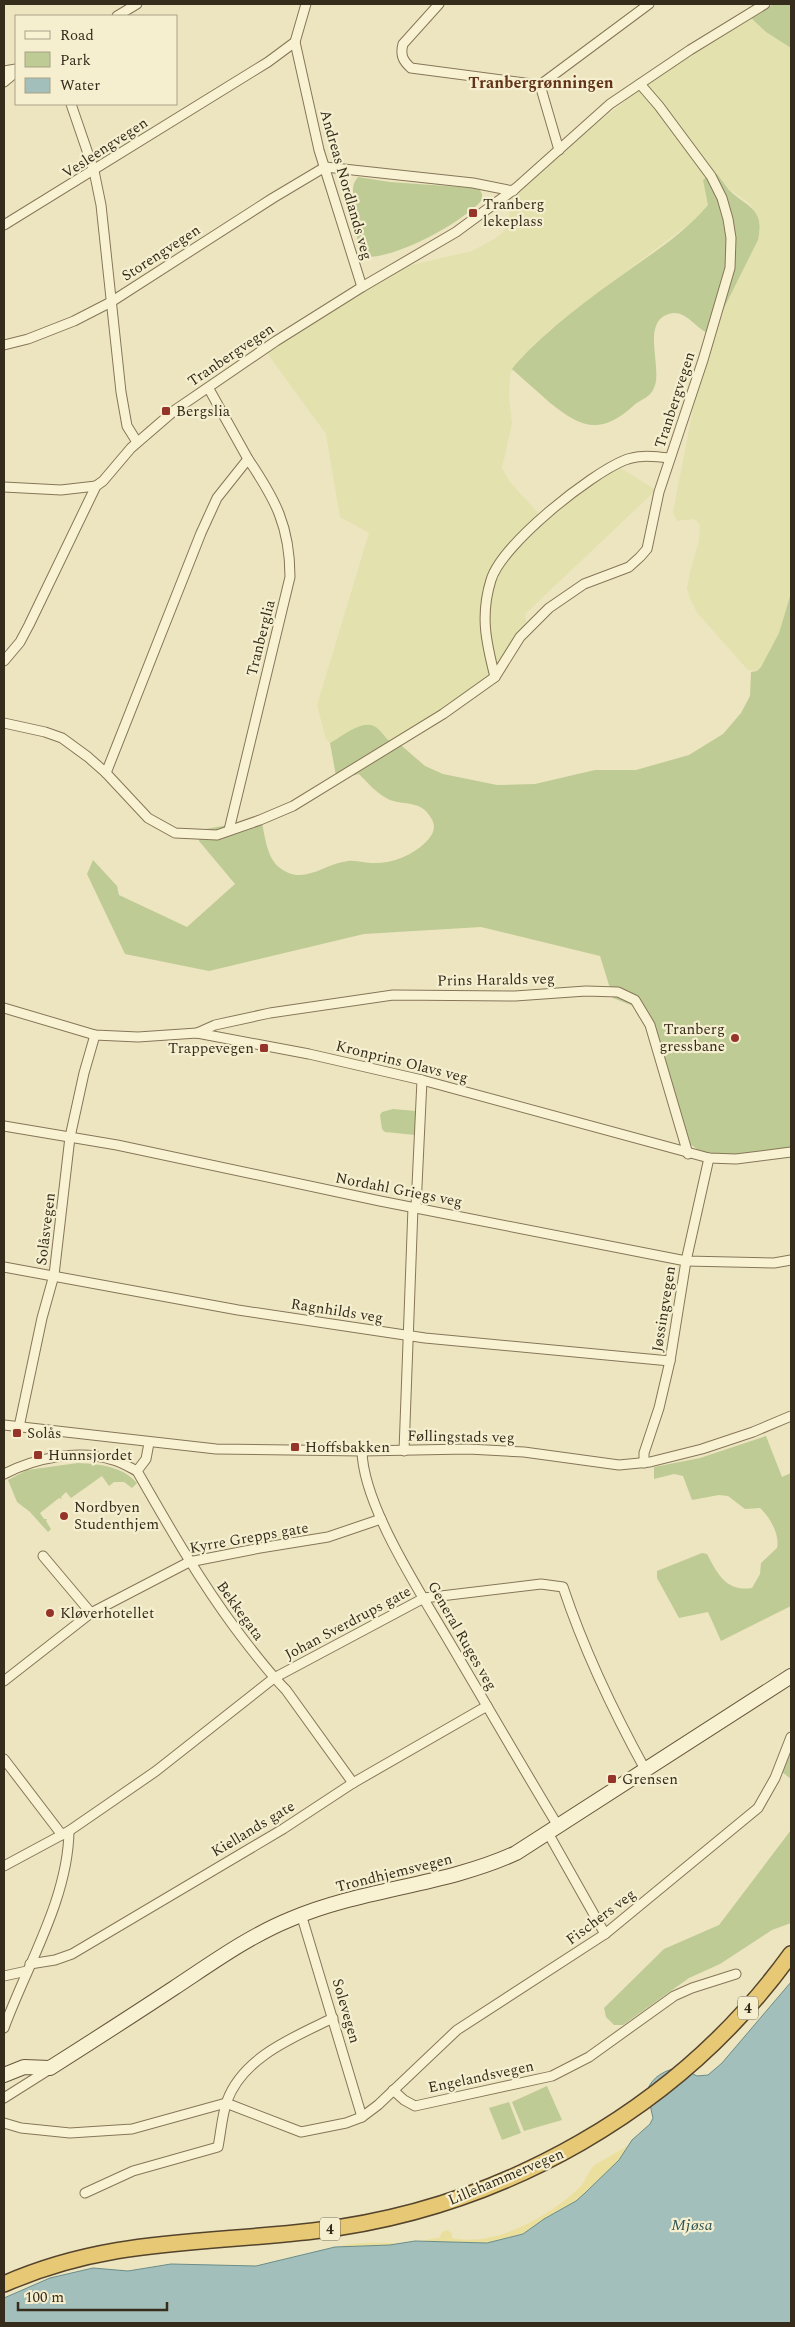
<svg xmlns="http://www.w3.org/2000/svg" width="795" height="2327" font-family="Spectral,serif">
	<style>
		.farmland { fill: #e3e1ad }
		.green { fill: #becb94 }
		.sand { fill: #eadf9d }
		.water { fill: #a3bfbb; stroke: #6a8d89 }
		.lines { fill: none; stroke-linecap: round; stroke-linejoin: round }
		.minor-casing { stroke: #867658; stroke-width: 11 }
		.secondary-casing { stroke: #68573b; stroke-width: 16 }
		.trunk-casing { stroke: #54442d; stroke-width: 18 }
		.minor { stroke: #f8f2d3; stroke-width: 9 }
		.secondary { stroke: #f8f2d3; stroke-width: 14 }
		.trunk { stroke: #e7c874; stroke-width: 15 }
		.poi-dot { fill: #953529; stroke: #f5efcf; stroke-width: 2 }
		.labels { text-anchor: middle; dominant-baseline: central; stroke-width: 4.5; stroke-linejoin: round; paint-order: stroke }
		.shield { fill: #f5efcf; stroke: #6f6652; stroke-width: 1 }
		.shield-label { font-size: 14px; font-weight: bold; fill: #362c1c }
		.street-label { font-size: 15px; fill: #362c1c; stroke: #f5efcf }
		.poi-label { font-size: 15px; fill: #362c1c; stroke: #f5efcf; text-anchor: start }
		.neighbourhood-label { font-size: 16px; font-weight: bold; fill: #62341c; stroke: #f5efcf }
		.water-label { font-size: 16px; font-style: italic; fill: #2c5355; stroke: #f5efcf }
	</style>
	<rect width="100%" height="100%" fill="#ede5c0"/>
	<path class="farmland" d="M751,18L766,32L791,48V593L779,633L761,667L757,671L748,670L698,614L690,599L687,588L690,572L699,541L700,525L696,520L692,519L677,521L673,512L695,399L710,346L722,312L758,240L760,230L756,213L749,203L730,190L717,174L708,205L697,218L553,327L522,357L510,374L509,399L512,423L502,468L510,482L538,513L544,523L614,464L656,490L525,614L527,629L509,656L481,685L395,740H388L377,728L367,725L344,734L330,743L326,739L317,705L369,533L340,517L326,434L267,353L366,283L386,271L472,251L496,238L505,230L510,221L507,196L656,76Z"/>
	<g class="green">
		<path d="M774,4H791V48L766,32L751,18Z"/>
		<path d="M717,174C721,179 725,185 729,190C748,208 765,208 758,240L722,312L713,335C695,331 685,304 664,316C644,328 661,366 655,385C651,399 641,398 632,407C599,436 580,427 549,402C537,391 524,380 512,369L515,365C549,327 591,297 632,268C659,249 687,230 708,205L703,180L707,176Z"/>
		<path d="M358,177L390,182L474,188L480,190L482,194V200C462,223 395,259 365,257C354,237 355,225 354,203C354,192 350,187 358,177Z"/>
		<path d="M791,593V1150L712,1160L683,1139L641,1009L613,998L600,956L481,927L364,934L209,971L125,954L87,874L93,860L117,886L119,895L187,927L235,884L199,841L200,830L261,819C265,834 266,858 280,868C304,886 323,864 348,861C355,860 363,863 371,863C391,864 412,856 426,842C433,835 437,827 431,818C421,799 402,806 388,799C376,793 368,783 359,774L343,778L336,776L330,743C341,737 361,720 374,726C380,729 384,736 388,740H395L425,766L443,774L497,785L535,784L595,770H636L689,755L723,734L741,713L750,696L751,672L757,671L761,667L779,633Z"/>
		<path d="M393,1109L416,1111L415,1135L385,1132L382,1129L380,1115L382,1112Z"/>
		<path d="M766,1436L782,1477L791,1473V1606L721,1641L708,1612L679,1618L657,1578V1571L702,1553L707,1554C718,1575 727,1592 752,1588L760,1574L761,1563L777,1548C780,1535 770,1517 760,1508L745,1509L728,1496L719,1495L692,1500L683,1476L674,1474L654,1479V1467L700,1458Z"/>
		<path d="M78,1463C99,1464 122,1466 137,1483L132,1488L124,1482H114L109,1486L102,1476L71,1498L66,1492L61,1497L62,1499L59,1498L40,1513L44,1519H47L46,1521L51,1529L48,1532L30,1512L17,1502L8,1480L27,1470Z"/>
		<path d="M791,1736V1779L782,1772Z"/>
		<path d="M791,1830V1923L772,1930L720,1964L689,1978L623,2025H614L606,2017L604,2008L664,1949L719,1925Z"/>
		<path d="M547,2086L562,2120L524,2131L512,2102Z"/>
		<path d="M509,2102L521,2133L502,2140L489,2108Z"/>
	</g>
	<path class="sand" d="M629,2145L610,2175L519,2246L334,2248C359,2239 390,2245 416,2242C426,2241 429,2238 439,2238L442,2232L447,2230L452,2233V2238C495,2247 548,2217 578,2189C586,2182 588,2170 596,2164C607,2158 619,2151 629,2145Z"/>
	<path class="water" d="M791,1982V2323H4V2298L50,2278L93,2268L128,2271L171,2264L256,2266L335,2247L390,2245L415,2241L487,2243L523,2234L544,2219L576,2201L585,2193L619,2160L632,2140L650,2124L653,2118L647,2091C652,2076 666,2070 680,2067L697,2076L708,2075L722,2063Z"/>
	<g class="lines">
		<g class="minor-casing">
			<g id="minor">
				<path d="M306,4L295,42L319,150L362,287"/>
				<path d="M439,4L403,44C400,55 403,61 411,68L540,85"/>
				<path d="M117,16L137,4"/>
				<path d="M4,71L16,69"/>
				<path d="M4,82L16,72"/>
				<path d="M540,85L649,4"/>
				<path d="M540,85L559,150"/>
				<path d="M71,104L94,171L101,205L121,392L127,426L137,442"/>
				<path d="M4,225L268,62L295,42"/>
				<path d="M4,345L28,339L74,321L111,302L273,198L325,167L473,183L513,191"/>
				<path d="M4,487L61,490L96,486"/>
				<path d="M4,661L20,642L29,625L96,486L103,481L131,448L175,410L276,341L362,287L456,232L516,188L610,104L690,50L765,4"/>
				<path d="M495,677C486,642 480,615 491,580C502,544 590,474 625,460C639,454 656,457 670,458"/>
				<path d="M4,723L45,732L62,738L88,757L106,773L148,818L175,833L217,835L260,820L293,806L443,714L495,677L520,637L549,608L584,584L629,567L640,557L647,549L659,492L703,360L730,268L731,238L728,219L722,198L711,176L659,106L640,84"/>
				<path d="M106,773L201,533L217,498L248,459L209,389"/>
				<path d="M229,830L290,577C290,526 275,499 248,459"/>
				<path d="M4,1008L95,1035L138,1037L197,1033L309,1054L422,1080L709,1158L736,1159L791,1152"/>
				<path d="M197,1033L215,1025L270,1013L393,995L515,996L586,991L618,992L635,1000L650,1025L688,1154"/>
				<path d="M4,1126L117,1145L380,1201L686,1261L774,1263L791,1260"/>
				<path d="M416,1207L422,1080"/>
				<path d="M4,1267L238,1310L425,1338L670,1361"/>
				<path d="M4,1425L216,1449L362,1451L468,1449L524,1452L619,1465L650,1462L702,1449L753,1432L791,1416"/>
				<path d="M19,1427L42,1318L54,1275L70,1137L84,1073L95,1035"/>
				<path d="M149,1443L146,1459L137,1471C168,1525 198,1578 235,1628C251,1649 267,1671 286,1690L353,1783"/>
				<path d="M362,1451C363,1506 422,1595 450,1643C486,1704 521,1765 558,1826"/>
				<path d="M404,1451L413,1207"/>
				<path d="M644,1463V1453L659,1408L670,1361L686,1261L709,1158"/>
				<path d="M4,1474C35,1458 78,1449 113,1460C121,1462 129,1467 137,1471"/>
				<path d="M43,1556L91,1613"/>
				<path d="M4,1681L91,1613L189,1562L260,1548L328,1537L381,1519"/>
				<path d="M4,1759L62,1835"/>
				<path d="M548,1833L605,1934"/>
				<path d="M4,1866L69,1831L101,1809L156,1771L274,1678L424,1598L541,1584L563,1587C584,1650 614,1713 646,1771"/>
				<path d="M301,1914L362,2117"/>
				<path d="M30,1964L55,1960L72,1954L283,1829L353,1783L487,1706"/>
				<path d="M4,1976L27,1971"/>
				<path d="M4,2028C27,1965 68,1899 69,1831"/>
				<path d="M393,2090L404,2100L415,2106L552,2076L589,2057L674,1996L692,1988L736,1974"/>
				<path d="M4,2098L50,2069"/>
				<path d="M4,2123L21,2128L70,2133L132,2129L226,2103L301,2132L346,2123L362,2117L378,2105L457,2030L605,1934L758,1808L775,1778L791,1737"/>
				<path d="M85,2193L133,2171L218,2147C221,2132 222,2115 227,2101C243,2057 294,2037 333,2018"/>
			</g>
		</g>
		<g class="secondary-casing">
			<path id="secondary" d="M4,2075L24,2067L50,2068C91,2042 133,2015 174,1988C212,1963 249,1936 291,1919C364,1888 444,1886 516,1853L791,1676"/>
		</g>
		<g class="trunk-casing">
			<path id="trunk" d="M4,2284C108,2238 203,2244 313,2231C502,2209 679,2109 791,1954"/>
		</g>
		<use href="#minor" class="minor"/>
		<use href="#secondary" class="secondary"/>
		<use href="#trunk" class="trunk"/>
	</g>
	<g class="poi-dot">
		<rect x="468" y="208" width="10" height="10" rx="2.5"/>
		<rect x="161" y="406" width="10" height="10" rx="2.5"/>
		<circle cx="735" cy="1038" r="5"/>
		<rect x="259" y="1043" width="10" height="10" rx="2.5"/>
		<rect x="12" y="1428" width="10" height="10" rx="2.5"/>
		<rect x="290" y="1442" width="10" height="10" rx="2.5"/>
		<rect x="33" y="1450" width="10" height="10" rx="2.5"/>
		<circle cx="64" cy="1516" r="5"/>
		<circle cx="50" cy="1613" r="5"/>
		<rect x="607" y="1774" width="10" height="10" rx="2.5"/>
	</g>
	<g class="labels">
		<g class="shield">
			<rect x="738" y="1996.5" width="20" height="23" rx="4"/>
			<rect x="320" y="2217.5" width="20" height="23" rx="4"/>
		</g>
		<g class="shield-label">
			<text x="748" y="2008">4</text>
			<text x="330" y="2229">4</text>
		</g>
		<g class="street-label">
			<text transform="translate(105 148) rotate(-33)">Vesleengvegen</text>
			<text transform="translate(346 185) rotate(74)">Andreas Nordlands veg</text>
			<text transform="translate(161 253) rotate(-33)">Storengvegen</text>
			<text transform="translate(231 355) rotate(-34)">Tranbergvegen</text>
			<text transform="translate(675 400) rotate(-72)">Tranbergvegen</text>
			<text transform="translate(261 638) rotate(-76)">Tranberglia</text>
			<text transform="translate(496 980) rotate(-1)">Prins Haralds veg</text>
			<text transform="translate(402 1062) rotate(14)">Kronprins Olavs veg</text>
			<text transform="translate(399 1190) rotate(11)">Nordahl Griegs veg</text>
			<text transform="translate(46 1229) rotate(-83)">Solåsvegen</text>
			<text transform="translate(664 1309) rotate(-81)">Jøssingvegen</text>
			<text transform="translate(337 1311) rotate(9)">Ragnhilds veg</text>
			<text transform="translate(461 1437) rotate(1)">Føllingstads veg</text>
			<text transform="translate(249 1538) rotate(-10)">Kyrre Grepps gate</text>
			<text transform="translate(240 1611) rotate(54)">Bekkegata</text>
			<text transform="translate(348 1623) rotate(-28)">Johan Sverdrups gate</text>
			<text transform="translate(462 1636) rotate(60)">General Ruges veg</text>
			<text transform="translate(253 1829) rotate(-31)">Kiellands gate</text>
			<text transform="translate(394 1873) rotate(-14)">Trondhjemsvegen</text>
			<text transform="translate(601 1917) rotate(-37)">Fischers veg</text>
			<text transform="translate(346 2011) rotate(74)">Solevegen</text>
			<text transform="translate(481 2077) rotate(-12)">Engelandsvegen</text>
			<text transform="translate(506 2177) rotate(-23)">Lillehammervegen</text>
		</g>
		<g class="poi-label">
			<text x="483" y="204">Tranberg<tspan x="483" dy="17">lekeplass</tspan></text>
			<text x="176" y="411">Bergslia</text>
			<text x="725" y="1029" text-anchor="end">Tranberg<tspan x="725" dy="17">gressbane</tspan></text>
			<text x="254" y="1048" text-anchor="end">Trappevegen</text>
			<text x="27" y="1433">Solås</text>
			<text x="305" y="1447">Hoffsbakken</text>
			<text x="48" y="1455">Hunnsjordet</text>
			<text x="74" y="1507">Nordbyen<tspan x="74" dy="17">Studenthjem</tspan></text>
			<text x="60" y="1613">Kløverhotellet</text>
			<text x="622" y="1779">Grensen</text>
		</g>
		<g class="neighbourhood-label">
			<text x="541" y="83">Tranbergrønningen</text>
		</g>
		<g class="water-label">
			<text x="692" y="2225">Mjøsa</text>
		</g>
	</g>
	<rect width="795" height="2327" fill="none" stroke="#362c1c" stroke-width="10"/>
	<rect x="15" y="15" width="162" height="90" fill="#f5efcf" stroke="#a9a187"/>
	<rect x="25" y="31" width="25" height="8" fill="#f8f2d3" stroke="#a9a187"/>
	<text x="60" y="40" font-size="15" fill="#362c1c">Road</text>
	<rect x="25" y="52" width="25" height="15" fill="#becb94" stroke="#a9a187"/>
	<text x="60" y="65" font-size="15" fill="#362c1c">Park</text>
	<rect x="25" y="78" width="25" height="15" fill="#a3bfbb" stroke="#a9a187"/>
	<text x="60" y="90" font-size="15" fill="#362c1c">Water</text>
	<path d="M18 2302v8h149v-8" fill="none" stroke="#362c1c" stroke-width="2.5"/>
	<text x="25" y="2302" font-size="15" fill="#362c1c" stroke="#f5efcf" stroke-width="4" paint-order="stroke">100 m</text>
</svg>
